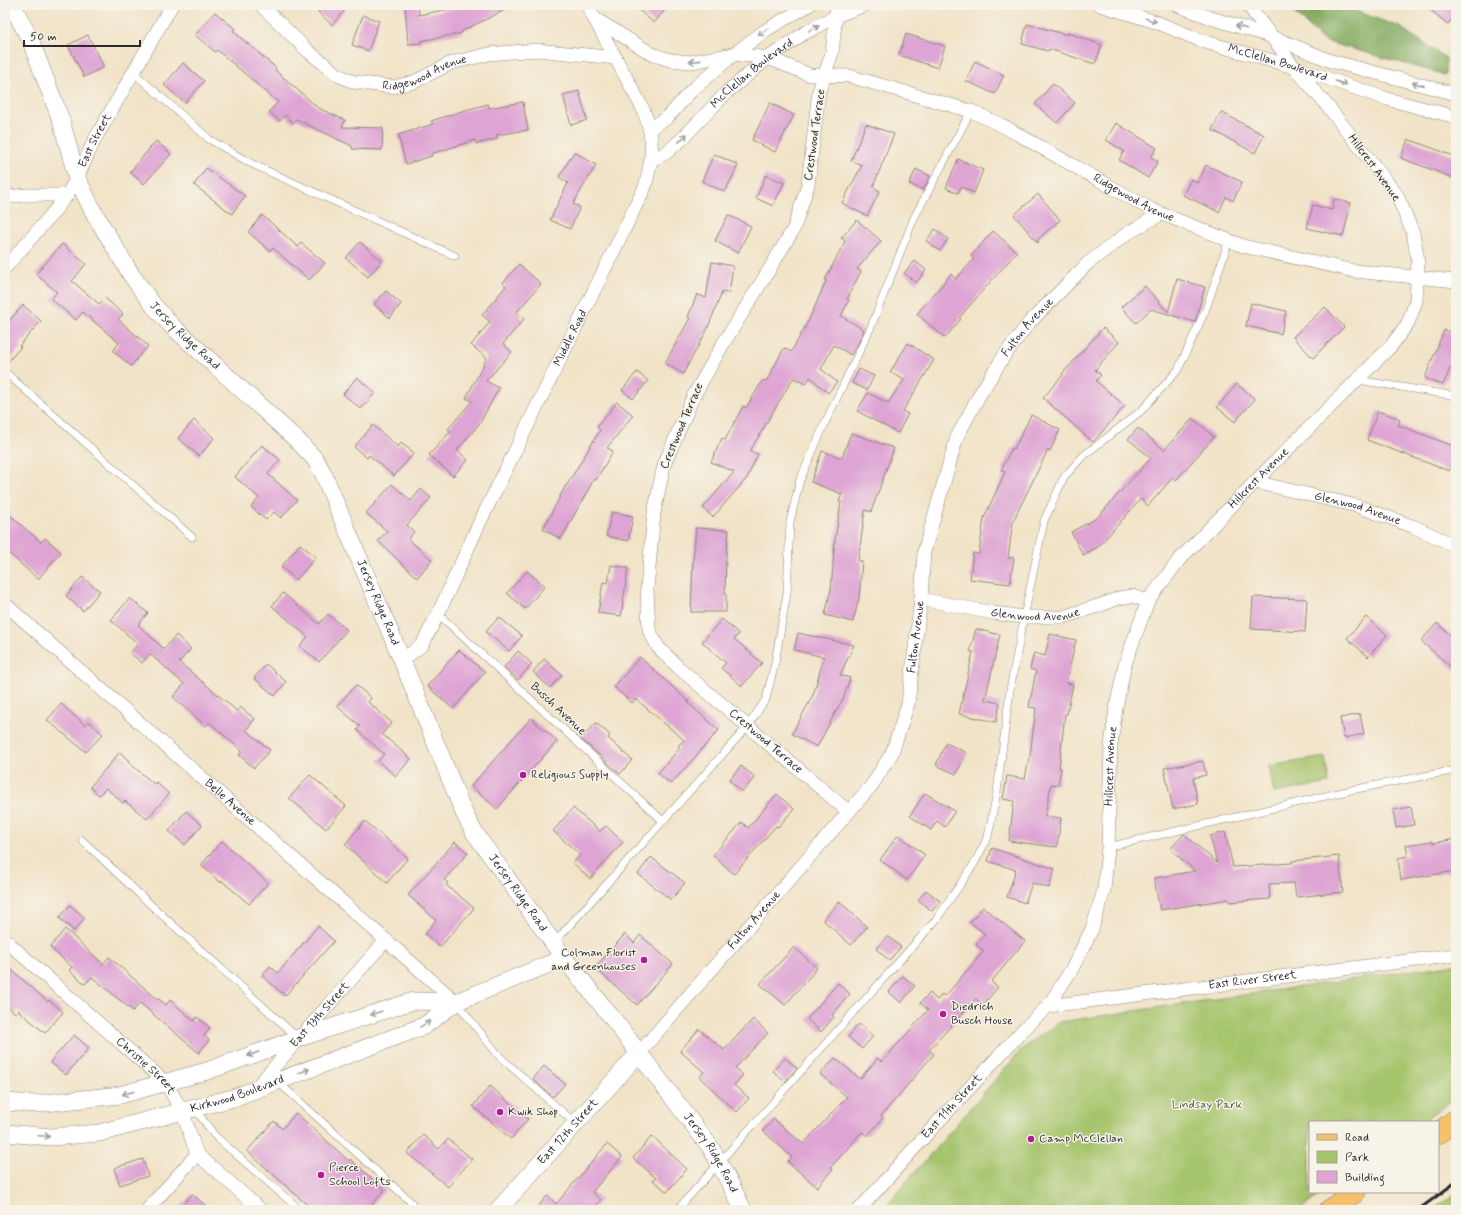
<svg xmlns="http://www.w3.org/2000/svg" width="1461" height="1215" font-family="Mynerve,sans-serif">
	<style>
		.green { fill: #a6c46c; stroke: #68784c }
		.forest { fill: #84aa60; stroke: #586a46 }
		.building { fill: #dea4d4 }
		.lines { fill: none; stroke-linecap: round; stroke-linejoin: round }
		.service-casing { stroke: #8e8779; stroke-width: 8 }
		.minor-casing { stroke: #8e8779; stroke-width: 14 }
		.tertiary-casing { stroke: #8e8779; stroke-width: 18 }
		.primary-casing { stroke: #8e8779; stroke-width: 22 }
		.service { stroke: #fff; stroke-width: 7 }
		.minor { stroke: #fff; stroke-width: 13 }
		.tertiary { stroke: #fff; stroke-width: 17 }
		.primary { stroke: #f6c16b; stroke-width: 21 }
		.rail { stroke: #2b2b2b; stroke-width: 3 }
		.oneway { stroke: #a0a0a0 }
		.poi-dot { fill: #b5179e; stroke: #f7f3e8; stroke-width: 1.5 }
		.labels { text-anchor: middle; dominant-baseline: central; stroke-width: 3; stroke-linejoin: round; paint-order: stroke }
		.street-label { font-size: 12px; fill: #2b2b2b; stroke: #f7f3e8 }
		.poi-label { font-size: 12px; fill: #2b2b2b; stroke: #f7f3e8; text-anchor: start }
		.park-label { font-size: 12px; fill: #50593e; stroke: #f7f3e8 }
	</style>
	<rect width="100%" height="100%" fill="#f7f3e8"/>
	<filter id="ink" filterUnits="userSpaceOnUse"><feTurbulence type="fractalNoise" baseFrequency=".025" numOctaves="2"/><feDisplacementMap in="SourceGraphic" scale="8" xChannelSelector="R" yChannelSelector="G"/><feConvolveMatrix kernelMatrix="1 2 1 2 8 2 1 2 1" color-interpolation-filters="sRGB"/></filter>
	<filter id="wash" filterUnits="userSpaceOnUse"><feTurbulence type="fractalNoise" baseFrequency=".012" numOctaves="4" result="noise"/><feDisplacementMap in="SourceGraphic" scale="16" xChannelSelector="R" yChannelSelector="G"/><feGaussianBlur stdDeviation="0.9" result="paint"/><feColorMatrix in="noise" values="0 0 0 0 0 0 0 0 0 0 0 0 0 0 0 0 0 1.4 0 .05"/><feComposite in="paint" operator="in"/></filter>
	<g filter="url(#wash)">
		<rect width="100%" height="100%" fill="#f1e3c7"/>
		<g class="green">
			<path d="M1325,757L1329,783L1274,793L1269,766Z"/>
			<path d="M1456,964V1098L1422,1122H1310V1192H1324L1299,1210H882L1022,1049L1059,1022Z"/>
			<path d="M1456,1193V1210H1433Z"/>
		</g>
		<path class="forest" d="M1286,5H1343L1345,7L1400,27L1446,58L1445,75L1324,41Z"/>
		<g id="blocks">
			<g class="building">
				<path d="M324,5H349L332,25L318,12Z"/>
				<path d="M405,5H418L419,15L468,5H515L462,31V33L421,41V43L408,44Z"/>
				<path d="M633,5H669L654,23Z"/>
				<path d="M1424,5H1456V13L1448,24Z"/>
				<path d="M215,12L235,29L233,31L276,68L275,70L318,108L345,120L342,127L383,128L382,150L352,149V146L296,119L293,123L285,115L280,121L269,112L278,102L217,50L215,52L195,35Z"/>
				<path d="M363,15L379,21L368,51L352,45Z"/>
				<path d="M1027,24L1068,35V33L1102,45L1095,64L1049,49L1048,51L1022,44Z"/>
				<path d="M906,34L945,46L938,68L899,55Z"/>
				<path d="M88,35L104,67L84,77L68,45Z"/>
				<path d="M975,61L1004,75L995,94L966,81Z"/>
				<path d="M183,63L204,81L185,103L164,85Z"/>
				<path d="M1053,84L1075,103L1057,123L1035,104Z"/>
				<path d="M579,91L587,120L571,125L563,95Z"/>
				<path d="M523,102L528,130L496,135L497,139L476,144L475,140L431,154L432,156L406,164L398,135L433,124L431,121L462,111L488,104L489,108Z"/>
				<path d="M770,103L794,115L775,152L752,140Z"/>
				<path d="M1221,112L1264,135L1255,153L1212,130Z"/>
				<path d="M1116,123L1157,148L1151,157L1158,161L1148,178L1119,160L1124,151L1106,140Z"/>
				<path d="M866,124L894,134L873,187L880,191L867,216L842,203L862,165L851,161Z"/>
				<path d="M1408,139L1456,157V179L1401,158Z"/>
				<path d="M156,141L171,154L144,184L130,172Z"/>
				<path d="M574,152L596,165L573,204L580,207L570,229L550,220L568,183L559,177Z"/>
				<path d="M714,154L738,165L725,192L702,181Z"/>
				<path d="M958,159L983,170L974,193L961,187L958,193L946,188Z"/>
				<path d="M1206,165L1242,182L1233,201L1226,197L1219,212L1183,195L1191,179L1198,183Z"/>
				<path d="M206,168L245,196L232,214L194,185Z"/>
				<path d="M916,169L930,176L923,190L909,184Z"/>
				<path d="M766,175L784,183L773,206L756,198Z"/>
				<path d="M1038,194L1060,220L1038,239V243L1014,215Z"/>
				<path d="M1334,199L1351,203L1343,236L1307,228L1313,205L1332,210Z"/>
				<path d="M262,215L298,247L301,243L325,263L309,280L273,248L270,251L248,232Z"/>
				<path d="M728,215L751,226L738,253L715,241Z"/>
				<path d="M857,220L881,241L857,269L861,271L847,299L849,300L841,316L864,330L858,344L851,355L834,345L821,369L837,382L828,393L810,377L806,384L793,378L750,451L758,454L747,478L713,517L703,508L734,472L711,462L722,438L725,440L743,406L746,408L763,380L766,382L784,348L791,352L809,320L826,281L825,280L845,241L841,238Z"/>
				<path d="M935,229L948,239L940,251L926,241Z"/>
				<path d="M993,231L1017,252L984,289L959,318L961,319L945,338L917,314L951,274L956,279L974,259L971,256Z"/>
				<path d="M360,242L382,261L368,277L346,258Z"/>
				<path d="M62,244L86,264L72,281L99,304L105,298L123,314L118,319L148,346L131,366L113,351L119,343L83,312L76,320L51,299L57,292L36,274Z"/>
				<path d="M915,261L926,270L916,283L904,273Z"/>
				<path d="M712,262L733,266L729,293L722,292L707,330L683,374L665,363L690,318L688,317L697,294L706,298Z"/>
				<path d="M519,264L541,284L516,313L524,319L503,344L512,352L486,381L499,388L480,423L457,450L468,460L453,476L429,455L451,431L448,429L472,401L466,398L487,358L471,345L490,322L482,315L506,286L503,283Z"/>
				<path d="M1177,279L1205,287L1195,322L1151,309L1136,323L1121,307L1145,286L1168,312Z"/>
				<path d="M386,291L401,304L390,318L374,304Z"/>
				<path d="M1251,303L1286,311L1281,334L1246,326Z"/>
				<path d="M23,305L41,321L19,346L21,347L5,365V326Z"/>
				<path d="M1325,307L1344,327L1313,358L1293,337Z"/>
				<path d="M1103,328L1119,342L1095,370L1101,375L1096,381L1125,406L1093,442L1043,398L1063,375L1062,374Z"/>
				<path d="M1444,330L1456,335V369L1451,367L1443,385L1425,378Z"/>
				<path d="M908,343L934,360L903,411L908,414L898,433L857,411L868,393L888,403L904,380L890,372Z"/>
				<path d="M859,369L874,376L867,390L852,383Z"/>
				<path d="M637,372L648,381L633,399L622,390Z"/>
				<path d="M357,377L375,393L361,409L343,394Z"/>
				<path d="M1237,384L1255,399L1235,422L1217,407Z"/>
				<path d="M617,402L633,415L607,448L613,451L596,480L594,479L561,539L543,529L566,485H567L600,430L597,427Z"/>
				<path d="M1378,411L1400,419L1398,425L1456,447V452L1449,471L1367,440Z"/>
				<path d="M1031,415L1060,430L1050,451L1048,450L1013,521L1008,558H1014L1010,584L970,579L973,553L979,554L984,518L1005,472L1001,470L1012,448L1014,449Z"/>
				<path d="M1193,418L1214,437L1176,480L1173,477L1148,506L1141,499L1140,500L1098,547L1083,555L1071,532L1097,518L1151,458L1128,439L1138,428L1164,450Z"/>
				<path d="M194,420L214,438L199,456L178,438Z"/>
				<path d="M373,425L398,447L401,443L414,453L394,476L369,455L367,458L354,447Z"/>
				<path d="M851,433L894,448L871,512L865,510L858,561H862L859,598L853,622L825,615L831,589L835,540L841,502L839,501L842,494L811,482L822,451L842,458Z"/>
				<path d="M262,445L280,460L268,474L297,500L281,518L274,512L266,520L251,507L259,498L235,477Z"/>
				<path d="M392,484L411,501L421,489L431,498L407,525L414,532L408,539L432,560L417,578L378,541L387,531L366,513Z"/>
				<path d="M5,511L41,542L45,538L61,552L38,579L5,550Z"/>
				<path d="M612,512L633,516L628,541L606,536Z"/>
				<path d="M696,528L729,530L726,556L725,593H726V612H691L693,560Z"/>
				<path d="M300,544L316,557L296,580L281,567Z"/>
				<path d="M611,565L628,568L621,616L598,613L603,582L608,583Z"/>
				<path d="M527,571L545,586L525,609L507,593Z"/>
				<path d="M82,577L100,591L83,611L66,596Z"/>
				<path d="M283,593L319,624L328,614L347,630L319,662L300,646L308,637L272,606Z"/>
				<path d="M1253,597L1307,599L1305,632L1251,629Z"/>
				<path d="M130,598L148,613L138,625L164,649L176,635L191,649L179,662L237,711L240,707L255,719L246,730L270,750L254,768L239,755L242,751L209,722L206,726L173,697L184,684L150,654L142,663L130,653L138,644L111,620Z"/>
				<path d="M499,617L522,636L509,651L486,632Z"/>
				<path d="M1366,617L1387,635L1368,657L1347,638Z"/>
				<path d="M722,619L739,634L734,639L762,663L742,686L721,668L726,663L702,642Z"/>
				<path d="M1437,623L1456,640V671L1421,641Z"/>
				<path d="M976,629L1000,635L985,700L1000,703L996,722L959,714L973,652L970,651Z"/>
				<path d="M798,633L854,645L840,675L850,678L843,700H842L817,747L792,734L813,695L824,657L794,650Z"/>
				<path d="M1050,634L1076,640L1066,683L1073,684L1067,714H1065L1059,768H1061L1058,785L1051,784L1045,816L1061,818L1057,847L1009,841L1014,801L1003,799L1007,776L1025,779L1028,763H1029L1036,708L1029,707L1036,671L1030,669L1034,653L1045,656Z"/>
				<path d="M459,650L485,672L453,709L427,686Z"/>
				<path d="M518,651L532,664L518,680L504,667Z"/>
				<path d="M640,657L689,702L688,703L719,730L671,784L658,773L680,748L678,746L684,740L636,699L632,703L614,687Z"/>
				<path d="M544,659L562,675L550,688L533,672Z"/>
				<path d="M266,664L286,682L275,696L254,678Z"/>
				<path d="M356,685L371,698L368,702L392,723L382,734L411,759L396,776L378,761L384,754L357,730L360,726L337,706Z"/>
				<path d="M61,704L85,725L88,721L103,734L86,752L47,720Z"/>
				<path d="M1360,714L1364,734L1344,738L1340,718Z"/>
				<path d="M531,718L557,741L497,809L471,786Z"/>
				<path d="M596,723L610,735L608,738L632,760L620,774L581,739Z"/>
				<path d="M946,743L967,753L956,774L936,765Z"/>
				<path d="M120,752L129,761L128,762L154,784L156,782L169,794L147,819L125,801L123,803L106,788L99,795L90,787Z"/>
				<path d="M1203,761L1206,775L1193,778L1198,804L1173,809L1164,768Z"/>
				<path d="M741,766L755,777L742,792L729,780Z"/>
				<path d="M310,775L346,806L326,829L289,798Z"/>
				<path d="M925,793L955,811L945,827L937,821L931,830L910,816Z"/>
				<path d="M777,794L794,809L778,827L776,826L734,874L713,855L742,822L748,828Z"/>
				<path d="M1411,807L1414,825L1396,828L1393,810Z"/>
				<path d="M573,808L600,831L606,826L623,842L590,879L573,863L580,855L553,831Z"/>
				<path d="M186,811L202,825L185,845L169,831Z"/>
				<path d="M365,821L408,858L387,883L345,844Z"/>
				<path d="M1225,832L1233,867L1292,863V861L1339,856L1343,892L1296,897L1294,883L1269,884L1270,899L1229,902V899L1160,910L1154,878L1195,871L1170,849L1184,834L1217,863L1210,836Z"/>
				<path d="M898,835L925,855L907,880L880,860Z"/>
				<path d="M1456,839V871L1401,880L1398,858L1408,856L1406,845L1432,841L1433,843Z"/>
				<path d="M222,841L268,883L249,904L222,881L220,882L201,865Z"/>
				<path d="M455,842L468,853L444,880L448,883L446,885L474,908L440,947L425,934L436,920L408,895Z"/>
				<path d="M992,848L1055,869L1049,888L1032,883L1025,903L1007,897L1016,870L988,861Z"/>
				<path d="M651,857L685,883L671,900L638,874Z"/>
				<path d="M926,890L940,901L932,911L918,900Z"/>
				<path d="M839,901L867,927L851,945L823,920Z"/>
				<path d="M70,905L85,918L74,931L59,918Z"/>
				<path d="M983,907L1025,941L991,982L998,987L983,1005L976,999L929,1050L934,1054L881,1116L883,1118L867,1136L862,1132L831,1167L833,1169L817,1187L788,1162L792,1157L763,1131L774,1119L803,1144L847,1097L820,1074L835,1058L860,1079L878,1058L882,1062L928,1010L920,1003L930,993L937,1000L942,994L945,996L984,951L976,945L985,934L970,922Z"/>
				<path d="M318,926L334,941L285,996L262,975L270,966L278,973Z"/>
				<path d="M65,929L103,964L109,957L158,1000L159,999L166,1005L170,1000L194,1021L197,1017L210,1028L204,1036L209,1040L199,1053L140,1003L133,1011L92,977L85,984L69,970L72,967L50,947Z"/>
				<path d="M625,934L634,943L640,935L673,964L637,1005L595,968Z"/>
				<path d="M888,936L901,947L889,960L876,949Z"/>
				<path d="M794,947L817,968L785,1005L760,984Z"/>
				<path d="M5,964L48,1002L49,1000L63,1012L45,1033L18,1010L15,1013L5,1004Z"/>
				<path d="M903,976L915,986L901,1003L889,992Z"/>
				<path d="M838,983L850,994L832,1015L834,1017L821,1032L807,1019Z"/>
				<path d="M753,1019L768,1033L735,1068L743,1075L734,1085L749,1098L737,1112L699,1077L704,1072L680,1051L699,1029L724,1050Z"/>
				<path d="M859,1024L873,1036L862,1049L848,1037Z"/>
				<path d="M74,1035L89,1048L66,1075L50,1062Z"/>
				<path d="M785,1058L797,1068L785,1082L773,1071Z"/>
				<path d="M544,1066L565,1084L553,1097L533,1079Z"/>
				<path d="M490,1086L528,1119L511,1139L473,1106Z"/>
				<path d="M296,1113L349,1161L350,1159L385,1190L367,1210H313L247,1151L274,1121L282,1129Z"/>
				<path d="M423,1135L439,1149L448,1139L472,1159L448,1187L407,1153Z"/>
				<path d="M652,1136L687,1169L667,1192L653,1180L656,1178L633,1158Z"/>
				<path d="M607,1144L622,1157L592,1192L601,1200L592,1210H535L547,1196L556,1204Z"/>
				<path d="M143,1159L148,1176L120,1185L114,1168Z"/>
				<path d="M192,1194L211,1210H178Z"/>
			</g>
		</g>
	</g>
	<g filter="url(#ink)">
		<use href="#blocks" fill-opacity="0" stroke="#8e8779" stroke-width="1"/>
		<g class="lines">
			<g class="service-casing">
				<g id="service">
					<path d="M133,72L209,139L250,163L455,256"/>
					<path d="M5,372L192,537"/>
					<path d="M1358,380L1456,396"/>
					<path d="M438,614L663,821"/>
					<path d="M82,840L152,906L297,1037"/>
					<path d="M1108,847L1351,790L1456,770"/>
					<path d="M553,944L748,726L766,699L775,663L787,593L790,522L800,480L825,423L871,327L914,218L971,111"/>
					<path d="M456,1002L500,1057L575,1123"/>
					<path d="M277,1081L412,1203L406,1210"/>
					<path d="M194,1108L216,1137L300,1210"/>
					<path d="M677,1210L936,920L974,864L988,837L997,792L1010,690L1024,617L1044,521L1064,477L1083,456L1141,411L1178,370L1206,309L1229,240"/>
				</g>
			</g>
			<g class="minor-casing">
				<g id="minor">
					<path id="s1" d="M261,5L308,51L338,75L354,82L393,87L414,82L451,63L489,54L537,50L616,58"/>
					<path id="s2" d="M837,5L832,53L819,91L808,185L794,228L766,275L723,344L693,397L664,465L654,513L647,589L649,630L658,647L679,668L849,812"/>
					<path id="s3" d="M1100,5L1156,22L1202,41L1294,67L1387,99L1456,117"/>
					<path d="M1177,5L1211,18L1270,36L1331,61L1456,94"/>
					<path id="s4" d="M594,18L652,54L670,60L691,62L734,54L768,58L810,75L849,76L971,111L1005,127L1152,210L1243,246L1354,271L1456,281"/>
					<path d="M650,129L668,117L691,91L734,54L766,30L809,5"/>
					<path id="s5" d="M651,160L666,153L681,140L727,92L768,58L803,34L836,16L865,5"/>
					<path d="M5,197L27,195H67"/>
					<path id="s6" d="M5,268L52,214L67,195L77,178L95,139L172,5"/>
					<path id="s7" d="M1255,482L1357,506L1412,526L1456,546"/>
					<path id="s8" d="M921,599L993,613L1024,617H1063L1104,604L1119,598L1132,596L1148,601"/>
					<path id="s9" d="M5,604L456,1002"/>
					<path id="s10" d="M402,660L422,645L438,614L478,526L645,187C653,156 655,139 643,109L587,5"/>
					<path id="s11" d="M5,940L166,1083L182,1111L197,1154L261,1210"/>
					<path id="s12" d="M1048,1006L1456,955"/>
					<path id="s13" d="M639,1053L872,785L892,753L908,704L921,599L924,552L957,437L980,394L1004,356L1028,324L1088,263L1128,233L1161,214"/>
					<path id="s14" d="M254,1090L386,940"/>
					<path d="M147,1210L197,1154"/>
					<path id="s15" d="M859,1210L926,1135L1023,1030L1048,1006L1072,969L1092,929L1104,890L1108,847L1111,746L1116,708L1125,664L1148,601L1179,560L1255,482L1391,346L1408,323L1416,301L1418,260L1413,233L1397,195L1330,109L1294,67L1248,5"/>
				</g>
			</g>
			<g class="tertiary-casing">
				<g id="tertiary">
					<path id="s16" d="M12,5L30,39L61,120L77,178L93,211L132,276L153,305L172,326L297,440L314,458L323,473L402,660L464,813L474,832L564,958L613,1019L711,1148L732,1187L743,1210"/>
					<path d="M5,1102L36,1104L120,1095L207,1071L299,1038L413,1001L456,1002"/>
					<path id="s17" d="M5,1133L51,1137L99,1133L233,1098L424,1026L456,1002L564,958"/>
					<path id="s18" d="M498,1210L639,1053"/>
				</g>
			</g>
			<g class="primary-casing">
				<g id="primary">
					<path d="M1438,1133L1456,1120"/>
					<path d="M1330,1210L1355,1192"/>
				</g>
			</g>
			<use href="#service" class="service"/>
			<use href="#minor" class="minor"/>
			<use href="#tertiary" class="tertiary"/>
			<use href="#primary" class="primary"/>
			<path class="rail" d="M1418,1210L1456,1182"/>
		</g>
		<defs><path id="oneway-shaft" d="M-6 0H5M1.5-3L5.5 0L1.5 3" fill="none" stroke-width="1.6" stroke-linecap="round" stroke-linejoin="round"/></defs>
		<g class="oneway">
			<use href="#oneway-shaft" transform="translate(1151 20) rotate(17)"/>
			<use href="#oneway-shaft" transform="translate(1241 27) rotate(-162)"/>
			<use href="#oneway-shaft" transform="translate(814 28) rotate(-29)"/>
			<use href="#oneway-shaft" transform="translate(763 32) rotate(144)"/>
			<use href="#oneway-shaft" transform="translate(695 61) rotate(174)"/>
			<use href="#oneway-shaft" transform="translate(1341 83) rotate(19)"/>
			<use href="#oneway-shaft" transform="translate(1418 84) rotate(-166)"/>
			<use href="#oneway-shaft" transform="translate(683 138) rotate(-45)"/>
			<use href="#oneway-shaft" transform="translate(376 1013) rotate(162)"/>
			<use href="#oneway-shaft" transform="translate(425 1024) rotate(-31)"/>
			<use href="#oneway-shaft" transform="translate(253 1054) rotate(160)"/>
			<use href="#oneway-shaft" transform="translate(304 1071) rotate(-21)"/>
			<use href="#oneway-shaft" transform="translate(128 1093) rotate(165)"/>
			<use href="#oneway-shaft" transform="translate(44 1136) rotate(3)"/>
		</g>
	</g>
	<g class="poi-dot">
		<circle cx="523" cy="775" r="4"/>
		<circle cx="644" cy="960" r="4"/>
		<circle cx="943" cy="1014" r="4"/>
		<circle cx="500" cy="1112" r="4"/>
		<circle cx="1031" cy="1139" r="4"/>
		<circle cx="321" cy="1175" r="4"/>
	</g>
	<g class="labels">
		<g class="street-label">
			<text stroke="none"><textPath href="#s3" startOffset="187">McClellan Boulevard</textPath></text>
			<text stroke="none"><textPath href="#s1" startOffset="195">Ridgewood Avenue</textPath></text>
			<text stroke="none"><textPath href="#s5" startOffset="134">McClellan Boulevard</textPath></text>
			<text transform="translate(815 135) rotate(-82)">Crestwood Terrace</text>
			<text stroke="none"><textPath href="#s6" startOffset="157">East Street</textPath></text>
			<text transform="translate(1374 168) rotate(54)">Hillcrest Avenue</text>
			<text stroke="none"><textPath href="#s4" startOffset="582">Ridgewood Avenue</textPath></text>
			<text stroke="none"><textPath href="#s13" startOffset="848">Fulton Avenue</textPath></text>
			<text stroke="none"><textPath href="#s16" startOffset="378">Jersey Ridge Road</textPath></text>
			<text stroke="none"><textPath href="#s10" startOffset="366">Middle Road</textPath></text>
			<text transform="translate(682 426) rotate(-67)">Crestwood Terrace</text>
			<text stroke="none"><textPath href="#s15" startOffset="868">Hillcrest Avenue</textPath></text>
			<text stroke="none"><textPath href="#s7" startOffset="106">Glenwood Avenue</textPath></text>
			<text stroke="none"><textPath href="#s16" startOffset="714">Jersey Ridge Road</textPath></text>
			<text stroke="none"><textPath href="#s8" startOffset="116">Glenwood Avenue</textPath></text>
			<text stroke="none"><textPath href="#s13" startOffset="512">Fulton Avenue</textPath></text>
			<text transform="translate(558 709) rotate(43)">Busch Avenue</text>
			<text stroke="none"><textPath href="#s2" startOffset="828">Crestwood Terrace</textPath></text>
			<text stroke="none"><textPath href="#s15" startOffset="532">Hillcrest Avenue</textPath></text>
			<text stroke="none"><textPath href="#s9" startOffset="300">Belle Avenue</textPath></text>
			<text stroke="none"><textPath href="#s16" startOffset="1038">Jersey Ridge Road</textPath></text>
			<text stroke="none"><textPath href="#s13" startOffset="176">Fulton Avenue</textPath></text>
			<text stroke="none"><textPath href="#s12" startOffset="206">East River Street</textPath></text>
			<text stroke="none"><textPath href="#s14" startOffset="100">East 13th Street</textPath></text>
			<text stroke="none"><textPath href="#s11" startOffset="189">Christie Street</textPath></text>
			<text stroke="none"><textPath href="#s17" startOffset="238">Kirkwood Boulevard</textPath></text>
			<text stroke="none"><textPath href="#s15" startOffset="139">East 11th Street</textPath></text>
			<text stroke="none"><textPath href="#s18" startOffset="105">East 12th Street</textPath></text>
			<text stroke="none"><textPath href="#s16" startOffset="1362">Jersey Ridge Road</textPath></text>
		</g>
		<g class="poi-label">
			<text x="531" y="775">Religious Supply</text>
			<text x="636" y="953" text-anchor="end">Colman Florist<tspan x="636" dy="14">and Greenhouses</tspan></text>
			<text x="951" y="1007">Diedrich<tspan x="951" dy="14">Busch House</tspan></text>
			<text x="508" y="1112">Kwik Shop</text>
			<text x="1039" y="1139">Camp McClellan</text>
			<text x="329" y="1168">Pierce<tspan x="329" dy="14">School Lofts</tspan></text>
		</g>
		<g class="park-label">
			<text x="1207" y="1105">Lindsay Park</text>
		</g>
	</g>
	<rect width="1461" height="1215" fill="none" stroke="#f7f3e8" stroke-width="20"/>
	<rect x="1309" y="1121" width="130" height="72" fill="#f7f3e8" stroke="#a5a39c"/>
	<rect x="1317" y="1134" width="20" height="6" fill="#f6c16b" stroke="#a5a39c"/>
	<text x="1345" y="1141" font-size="12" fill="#2b2b2b">Road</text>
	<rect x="1317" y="1151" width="20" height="12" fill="#a6c46c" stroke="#a5a39c"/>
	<text x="1345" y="1161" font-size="12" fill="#2b2b2b">Park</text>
	<rect x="1317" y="1171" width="20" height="12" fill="#dea4d4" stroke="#a5a39c"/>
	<text x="1345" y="1181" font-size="12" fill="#2b2b2b">Building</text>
	<path d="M24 40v6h116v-6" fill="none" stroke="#2b2b2b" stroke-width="2"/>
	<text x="30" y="40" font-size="12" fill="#2b2b2b" stroke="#f7f3e8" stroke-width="3" paint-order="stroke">50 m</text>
</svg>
